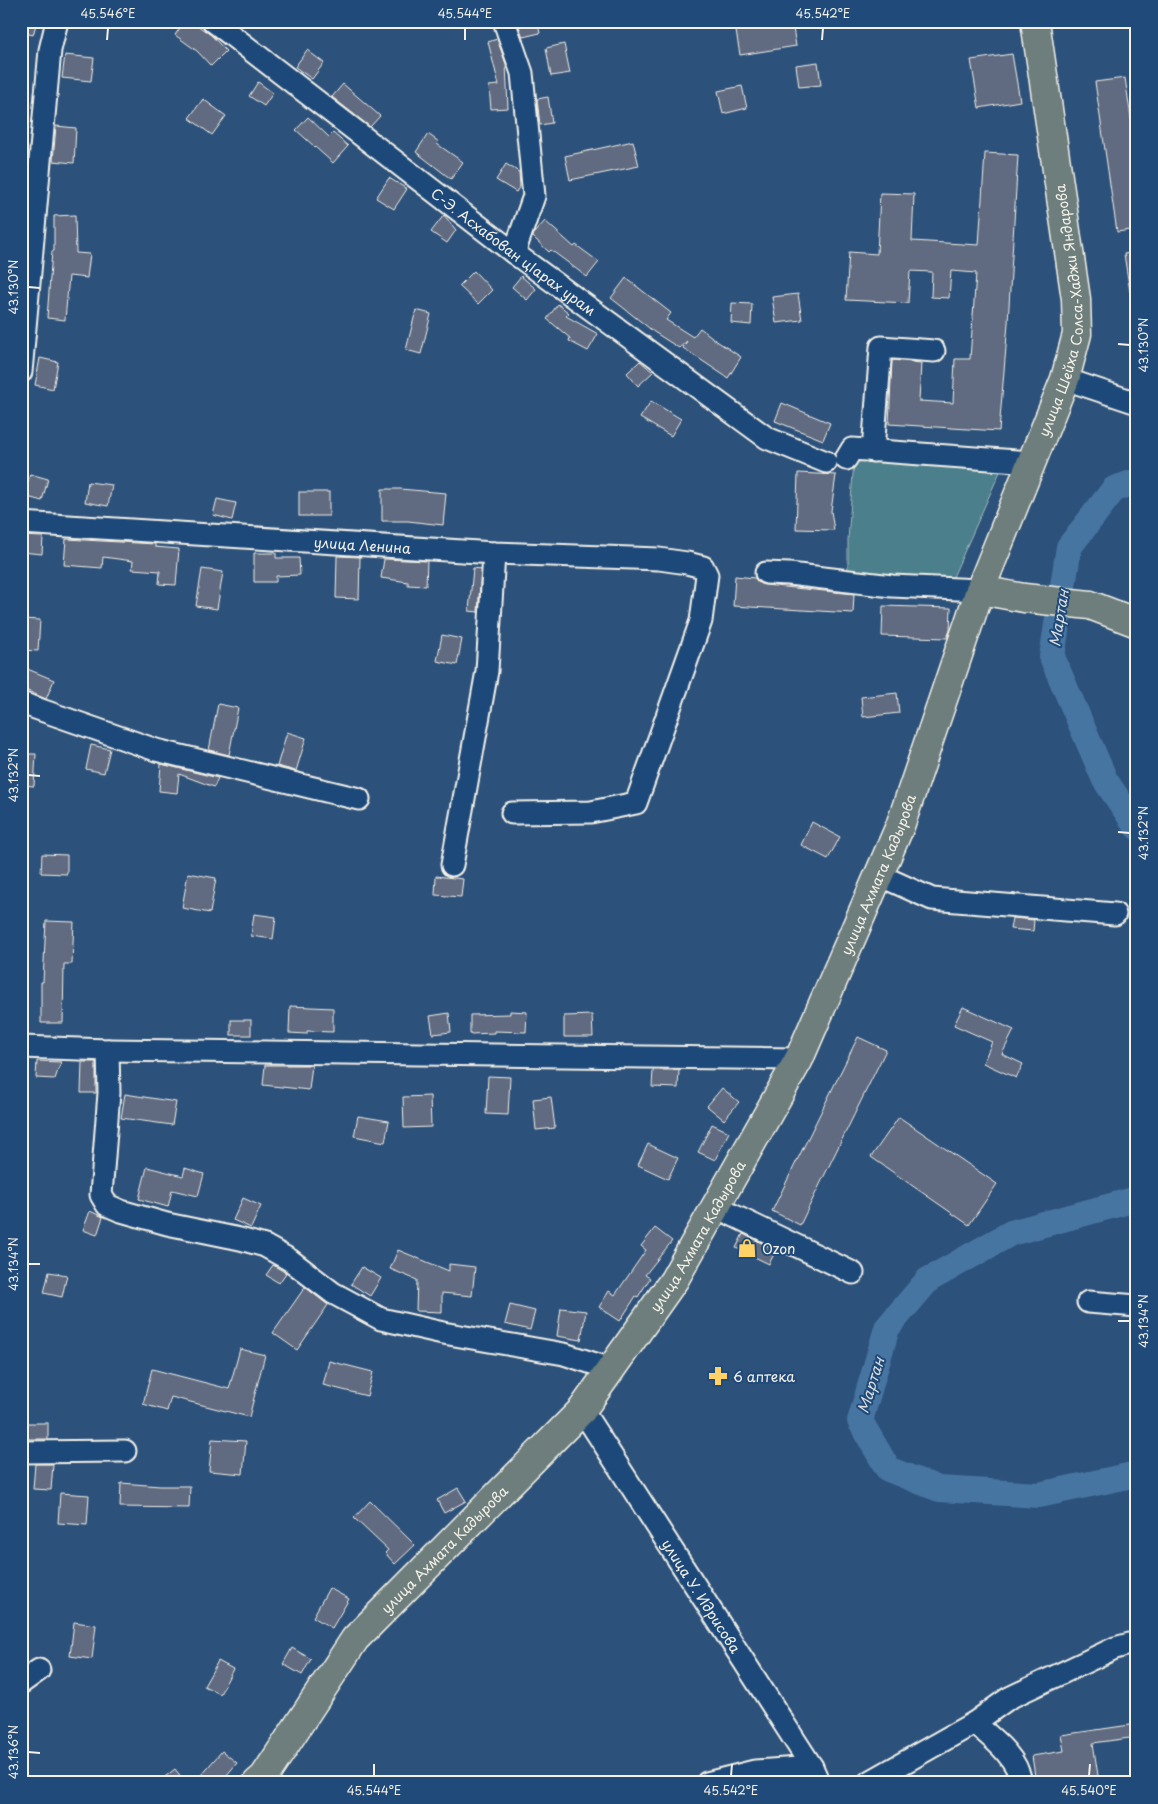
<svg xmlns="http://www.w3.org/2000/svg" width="1158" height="1804" font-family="'Playpen Sans',sans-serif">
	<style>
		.green { fill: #4c7f8c; stroke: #a0b8ba }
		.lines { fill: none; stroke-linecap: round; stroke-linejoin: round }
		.river { stroke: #4775a2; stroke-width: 26 }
		.building { fill: #606b80; stroke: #f4f1e8 }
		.minor-casing { stroke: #f4f1e8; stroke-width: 25 }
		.major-casing { stroke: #f4f1e8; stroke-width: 31 }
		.minor { stroke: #1f4a7a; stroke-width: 21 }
		.major { stroke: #6d7e7c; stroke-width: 28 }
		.ticks { fill: none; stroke: #f4f1e8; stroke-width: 2 }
		.labels { text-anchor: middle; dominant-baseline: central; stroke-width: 4; stroke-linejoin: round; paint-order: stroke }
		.street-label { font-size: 14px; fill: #f4f1e8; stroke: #1f4a7a }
		.poi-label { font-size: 14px; fill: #f4f1e8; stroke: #1f4a7a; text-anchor: start }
		.water-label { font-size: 15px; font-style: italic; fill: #dadede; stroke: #1f4a7a }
		.neatline { fill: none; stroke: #f4f1e8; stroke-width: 2 }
		.ticks-label { font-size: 12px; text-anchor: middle; fill: #f4f1e8 }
	</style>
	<rect width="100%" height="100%" fill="#2c517b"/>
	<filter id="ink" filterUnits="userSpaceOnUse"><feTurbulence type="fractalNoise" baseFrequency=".02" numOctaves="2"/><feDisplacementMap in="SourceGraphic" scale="10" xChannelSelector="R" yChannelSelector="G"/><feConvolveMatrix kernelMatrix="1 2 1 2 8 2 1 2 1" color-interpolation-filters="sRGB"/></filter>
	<g filter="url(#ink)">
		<path class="green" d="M854,460L1003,465L949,586L848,577V540Z"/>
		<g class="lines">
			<g class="river">
				<path d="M1137,481L1114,489L1069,547L1052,657L1105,780L1137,827"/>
				<path d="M1137,1199L1011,1233L928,1280L887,1328L860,1421L888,1469L939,1489L1039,1495L1137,1474"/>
			</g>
		</g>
		<g class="building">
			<path d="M21,21H37L33,35L21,32Z"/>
			<path d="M185,21H191L211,35L226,51L211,66L197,51L175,35Z"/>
			<path d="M537,21L540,33L523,37L517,21Z"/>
			<path d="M792,22L796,46L740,55L736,31Z"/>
			<path d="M497,39L506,64L508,108L491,109L489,86L499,85L488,42Z"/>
			<path d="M564,44L570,73L551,76L546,48Z"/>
			<path d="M307,50L324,63L312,79L295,67Z"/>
			<path d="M1012,54L1020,101L979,108L971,60Z"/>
			<path d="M65,55L94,58L91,81L62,78Z"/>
			<path d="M818,62L821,85L799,87L796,65Z"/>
			<path d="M1125,78L1134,138L1137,137V229L1117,232L1095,82Z"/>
			<path d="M258,82L273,93L264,106L249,96Z"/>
			<path d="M343,84L380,116L370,127L332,97Z"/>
			<path d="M742,86L747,108L723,114L718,91Z"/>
			<path d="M548,97L552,123L540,125L537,99Z"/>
			<path d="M203,99L226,116L212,135L189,118Z"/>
			<path d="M308,117L329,137L333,133L348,146L333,163L296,130Z"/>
			<path d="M56,126L76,128L74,163L53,161Z"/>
			<path d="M428,134L439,142L437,144L463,162L451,179L416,152Z"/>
			<path d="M633,141L639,166L570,180L565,156Z"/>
			<path d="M985,153L1018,155L1008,323L999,431L889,424L892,360L921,363L919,401L953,403L955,359H970L976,273L951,271L949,298L931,297L932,272L910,271L908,303L846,300L849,252L877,254L880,193L914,194L912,241L979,245Z"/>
			<path d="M506,164L519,172L520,186L516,192L496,180Z"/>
			<path d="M389,178L407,189L394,209L376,198Z"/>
			<path d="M75,215L76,253L90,254L87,278L69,276L65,320L47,318L52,251H54V216Z"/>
			<path d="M444,215L456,230L447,243L431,232Z"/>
			<path d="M545,221L574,247L576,245L599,262L587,277L551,250L549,252L533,237L534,233Z"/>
			<path d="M1137,252V291L1130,292L1124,254Z"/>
			<path d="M474,271L492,290L478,304L459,286Z"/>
			<path d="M521,276L536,289L527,300L512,287Z"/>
			<path d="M626,278L671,313L666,320L693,337L700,328L712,337V338L741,357L728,378L683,348L687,341L679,348L654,332L611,298Z"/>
			<path d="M798,294L802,320L776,323L772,297Z"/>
			<path d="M732,303L752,304L751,325L731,323Z"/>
			<path d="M558,304L569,313L566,316L598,334L588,351L569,341L570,338L547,319Z"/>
			<path d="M416,310L431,314L421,354L406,350Z"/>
			<path d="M40,358L58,362L53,389L35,385Z"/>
			<path d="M640,361L653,372L638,386L627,373Z"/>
			<path d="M651,401L681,419L671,436L640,418Z"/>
			<path d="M782,403L830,423L823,440L775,421Z"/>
			<path d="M798,473L836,475L831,511L834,530L796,529Z"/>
			<path d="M30,474L48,479L42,501L24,496Z"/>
			<path d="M88,482L112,485L108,506L85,502Z"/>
			<path d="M382,489H400L446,493L443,525L408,521H382Z"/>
			<rect x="299" y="492" width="30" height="24"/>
			<path d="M217,499L236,503L232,520L213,515Z"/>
			<path d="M21,536L43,537L42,554L21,552Z"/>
			<path d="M66,539L155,544V547L179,549L176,585L159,584L160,571L132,569L133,561L103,557L102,568L64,565Z"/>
			<path d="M254,553H276V558H299L300,575L276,576V582H254Z"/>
			<path d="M337,556L360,557L359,599L336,598Z"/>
			<path d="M384,559L427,561L426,586L408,585V582L381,578Z"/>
			<path d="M473,568L481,569L478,612L469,611Z"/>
			<path d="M202,569L223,572L217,609L196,606Z"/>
			<path d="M735,576L755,578L759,583L765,585L854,594L853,613L733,606Z"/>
			<path d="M883,606L951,608L950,630L947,638L882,636Z"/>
			<path d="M22,619L40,620L38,651L21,650Z"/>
			<path d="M442,635L462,639L457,665L437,661Z"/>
			<path d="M25,668L54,680L46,699L21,688V678Z"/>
			<path d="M897,693L899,713L863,717L861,697Z"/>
			<path d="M218,704L238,708L229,755L209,750Z"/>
			<path d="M287,732L306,738L296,771L277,766Z"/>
			<path d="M91,745L110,749L104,773L86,769Z"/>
			<path d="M21,754H36L34,786L21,785Z"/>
			<path d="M161,764L218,778L214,787L179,774L177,793L159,791Z"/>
			<path d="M812,822L840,837L828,859L801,845Z"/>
			<path d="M42,854L67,855V874L41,873Z"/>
			<path d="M188,873L216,878L210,913L182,908Z"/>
			<path d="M436,876L463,879L461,897L435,895Z"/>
			<path d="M254,914L276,917L273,939L251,936Z"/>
			<path d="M1012,918L1034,920L1033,931L1010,929Z"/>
			<path d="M46,921L74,922L72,964H64L63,1023H41V982H43Z"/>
			<path d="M290,1006L333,1008V1032L307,1031V1034L289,1033Z"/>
			<path d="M963,1007L1014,1030L1002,1054L1023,1064L1016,1078L983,1063L992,1042L954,1025Z"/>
			<path d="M510,1011L527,1012L526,1032L494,1031V1033L470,1034V1015L510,1014Z"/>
			<path d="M449,1013L451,1032L433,1034L430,1016Z"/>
			<path d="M592,1015L593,1037H564V1016Z"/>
			<rect x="231" y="1020" width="20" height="15"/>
			<path d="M858,1037L886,1050L800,1225L772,1211Z"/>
			<path d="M37,1061L61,1062L55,1079L36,1078Z"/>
			<path d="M82,1062H96V1093H81Z"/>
			<path d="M265,1065H312L309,1090L263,1085Z"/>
			<path d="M653,1070H679L678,1088L652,1087Z"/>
			<path d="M488,1076L510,1077L508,1115L486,1114Z"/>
			<path d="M722,1088L739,1102L724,1120L707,1106Z"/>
			<path d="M125,1094L176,1102L172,1125L121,1118Z"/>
			<path d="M430,1096L431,1127L404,1128L403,1097Z"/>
			<path d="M551,1097L555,1128L536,1130L533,1099Z"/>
			<path d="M358,1116L389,1121L385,1142L354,1136Z"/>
			<path d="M899,1117L997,1184L969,1225L871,1157Z"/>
			<path d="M712,1124L729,1132L715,1160L698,1152Z"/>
			<path d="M648,1144L678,1158L668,1179L638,1165Z"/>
			<path d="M147,1167L183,1176L185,1168L204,1174L198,1196L172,1190L168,1207L139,1199Z"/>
			<path d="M243,1198L261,1206L251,1228L233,1220Z"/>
			<path d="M90,1211L103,1217L97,1235L83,1230Z"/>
			<path d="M655,1228L672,1241L645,1275L650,1278L638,1297L636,1296L620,1321L599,1307L609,1291L615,1295L646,1250L641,1246Z"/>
			<path d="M743,1234L776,1250L769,1264L736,1248Z"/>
			<path d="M398,1250L449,1271V1264L475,1267L472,1296L442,1293V1312L416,1311L417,1280L390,1269Z"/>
			<path d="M273,1265L286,1273L279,1283L266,1275Z"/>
			<path d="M362,1267L381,1278L370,1296L351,1284Z"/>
			<path d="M49,1272L67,1275L62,1297L44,1293Z"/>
			<path d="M305,1287L328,1305L297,1350L273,1333Z"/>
			<path d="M510,1305L535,1311L530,1330L505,1324Z"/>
			<path d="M561,1308L586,1311L581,1340L557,1336Z"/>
			<path d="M240,1349L265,1355L249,1417L171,1397L167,1411L143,1404L152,1369L229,1389Z"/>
			<path d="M329,1361L373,1372L367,1396L323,1385Z"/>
			<rect x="22" y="1423" width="26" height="16"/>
			<path d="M212,1439L246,1441L243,1474L209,1471Z"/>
			<path d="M35,1464H53L51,1490L33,1489Z"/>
			<path d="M121,1483L160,1486H190L189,1508L120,1507Z"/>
			<path d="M458,1488L466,1501L444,1513L437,1500Z"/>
			<path d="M60,1493L89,1495L87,1525L58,1523Z"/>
			<path d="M370,1501L415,1545L395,1564L385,1553L388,1550L354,1518Z"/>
			<path d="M329,1588L349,1599L332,1628L313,1617Z"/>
			<path d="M74,1622L96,1625L92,1659L70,1656Z"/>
			<path d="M292,1648L311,1659L302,1675L283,1664Z"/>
			<path d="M218,1661L233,1669L220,1694L204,1686Z"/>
			<path d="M1137,1724V1737L1093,1743L1099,1782L1036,1783L1032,1756L1064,1751L1061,1735Z"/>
			<path d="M222,1751L237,1763L220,1783H194Z"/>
			<path d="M175,1769L186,1783H157Z"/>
		</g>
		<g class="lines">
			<g class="minor-casing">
				<g id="minor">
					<path id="s1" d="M213,21L514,253L767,438L826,462"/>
					<path d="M504,21L522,73L534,196L514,253"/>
					<path d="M21,372L50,50L57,21"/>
					<path d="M1065,379L1137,403"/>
					<path d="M873,451L881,347L934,351"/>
					<path d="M846,459L852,449L1031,462"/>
					<path id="s2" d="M21,523L494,553L659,559L687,563L703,567L707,575L701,621L636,803L591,812L512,813"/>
					<path d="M766,573L789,574L892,586L980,590"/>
					<path d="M21,703L156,750L359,799"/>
					<path d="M452,865L487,671L494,553"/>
					<path d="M879,875L932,899L1115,914"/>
					<path d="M21,1047L108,1050L799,1059"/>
					<path d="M108,1050L109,1093L101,1195L107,1205L121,1211L167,1224L240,1239L265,1246L290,1260L333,1293L381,1319L443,1333L564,1354L611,1369"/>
					<path d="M716,1207L853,1273"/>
					<path d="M1088,1302L1137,1306"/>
					<path id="s3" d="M582,1410L812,1767L819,1783"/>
					<path d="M21,1452L125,1451"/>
					<path d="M21,1683L39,1670"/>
					<path d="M974,1723C992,1738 1018,1757 1021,1783"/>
					<path d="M707,1783L755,1771L812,1767"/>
					<path d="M868,1783L974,1723L1009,1698L1115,1648L1137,1642"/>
				</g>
			</g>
			<g class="major-casing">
				<g id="major">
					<path d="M980,590L1024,598L1090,605L1137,623"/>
					<path id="s4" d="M257,1783L264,1777L355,1639L582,1410L674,1280L799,1059L900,826L980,590L1065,379L1077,334L1076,299L1035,21"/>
				</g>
			</g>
			<use href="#minor" class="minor"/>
			<use href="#major" class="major"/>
		</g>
	</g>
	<path class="ticks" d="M107,40L108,28M465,40V28M822,40L823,28M28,287L40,288M1118,344L1130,345M28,775L40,776M1118,832L1130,833M28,1264H40M1118,1321H1130M28,1752L40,1753M374,1776V1764M731,1776L732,1764M1089,1776L1090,1764"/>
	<defs>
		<g id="shop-bare" transform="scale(1.5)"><path d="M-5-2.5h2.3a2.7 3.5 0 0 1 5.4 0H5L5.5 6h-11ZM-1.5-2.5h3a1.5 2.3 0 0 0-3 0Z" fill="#ffd166" stroke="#1f4a7a" stroke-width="2.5" paint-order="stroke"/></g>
		<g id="pharmacy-bare" transform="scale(1.5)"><path d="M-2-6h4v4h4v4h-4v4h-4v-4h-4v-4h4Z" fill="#ffd166" stroke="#1f4a7a" stroke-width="2.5" paint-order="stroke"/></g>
	</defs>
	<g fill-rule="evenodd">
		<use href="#shop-bare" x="747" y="1248"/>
		<use href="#pharmacy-bare" x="718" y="1376"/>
	</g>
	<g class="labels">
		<g class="street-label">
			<text stroke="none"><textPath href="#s1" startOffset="379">С-Э. Асхабован цIарах урам</textPath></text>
			<text stroke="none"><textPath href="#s4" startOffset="1709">улица Шейха Солса-Хаджи Яндарова</textPath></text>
			<text stroke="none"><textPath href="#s2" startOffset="342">улица Ленина</textPath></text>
			<text stroke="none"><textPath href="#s4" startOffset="1111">улица Ахмата Кадырова</textPath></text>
			<text stroke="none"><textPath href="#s4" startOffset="706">улица Ахмата Кадырова</textPath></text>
			<text stroke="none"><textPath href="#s4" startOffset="301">улица Ахмата Кадырова</textPath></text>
			<text stroke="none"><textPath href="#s3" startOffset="221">улица У. Идрисова</textPath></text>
		</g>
		<g class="poi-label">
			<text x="762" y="1248">Ozon</text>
			<text x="733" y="1376">6 аптека</text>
		</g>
		<g class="water-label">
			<text transform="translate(1058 618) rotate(-81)">Мартан</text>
			<text transform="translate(870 1385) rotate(-73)">Мартан</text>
		</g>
	</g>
	<rect width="1158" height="1804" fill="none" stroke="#1f4a7a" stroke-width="55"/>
	<rect x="28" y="28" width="1102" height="1748" class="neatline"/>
	<g class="ticks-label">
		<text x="108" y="18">45.546°E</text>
		<text x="465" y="18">45.544°E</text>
		<text x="823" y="18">45.542°E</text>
		<text transform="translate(14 287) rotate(-90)" y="4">43.130°N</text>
		<text transform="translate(1144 345) rotate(-90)" y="4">43.130°N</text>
		<text transform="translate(14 775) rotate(-90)" y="4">43.132°N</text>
		<text transform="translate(1144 833) rotate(-90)" y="4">43.132°N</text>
		<text transform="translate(14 1264) rotate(-90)" y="4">43.134°N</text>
		<text transform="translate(1144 1321) rotate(-90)" y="4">43.134°N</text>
		<text transform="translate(14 1752) rotate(-90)" y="4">43.136°N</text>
		<text x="374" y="1795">45.544°E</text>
		<text x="731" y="1795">45.542°E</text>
		<text x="1089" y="1795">45.540°E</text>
	</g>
</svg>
